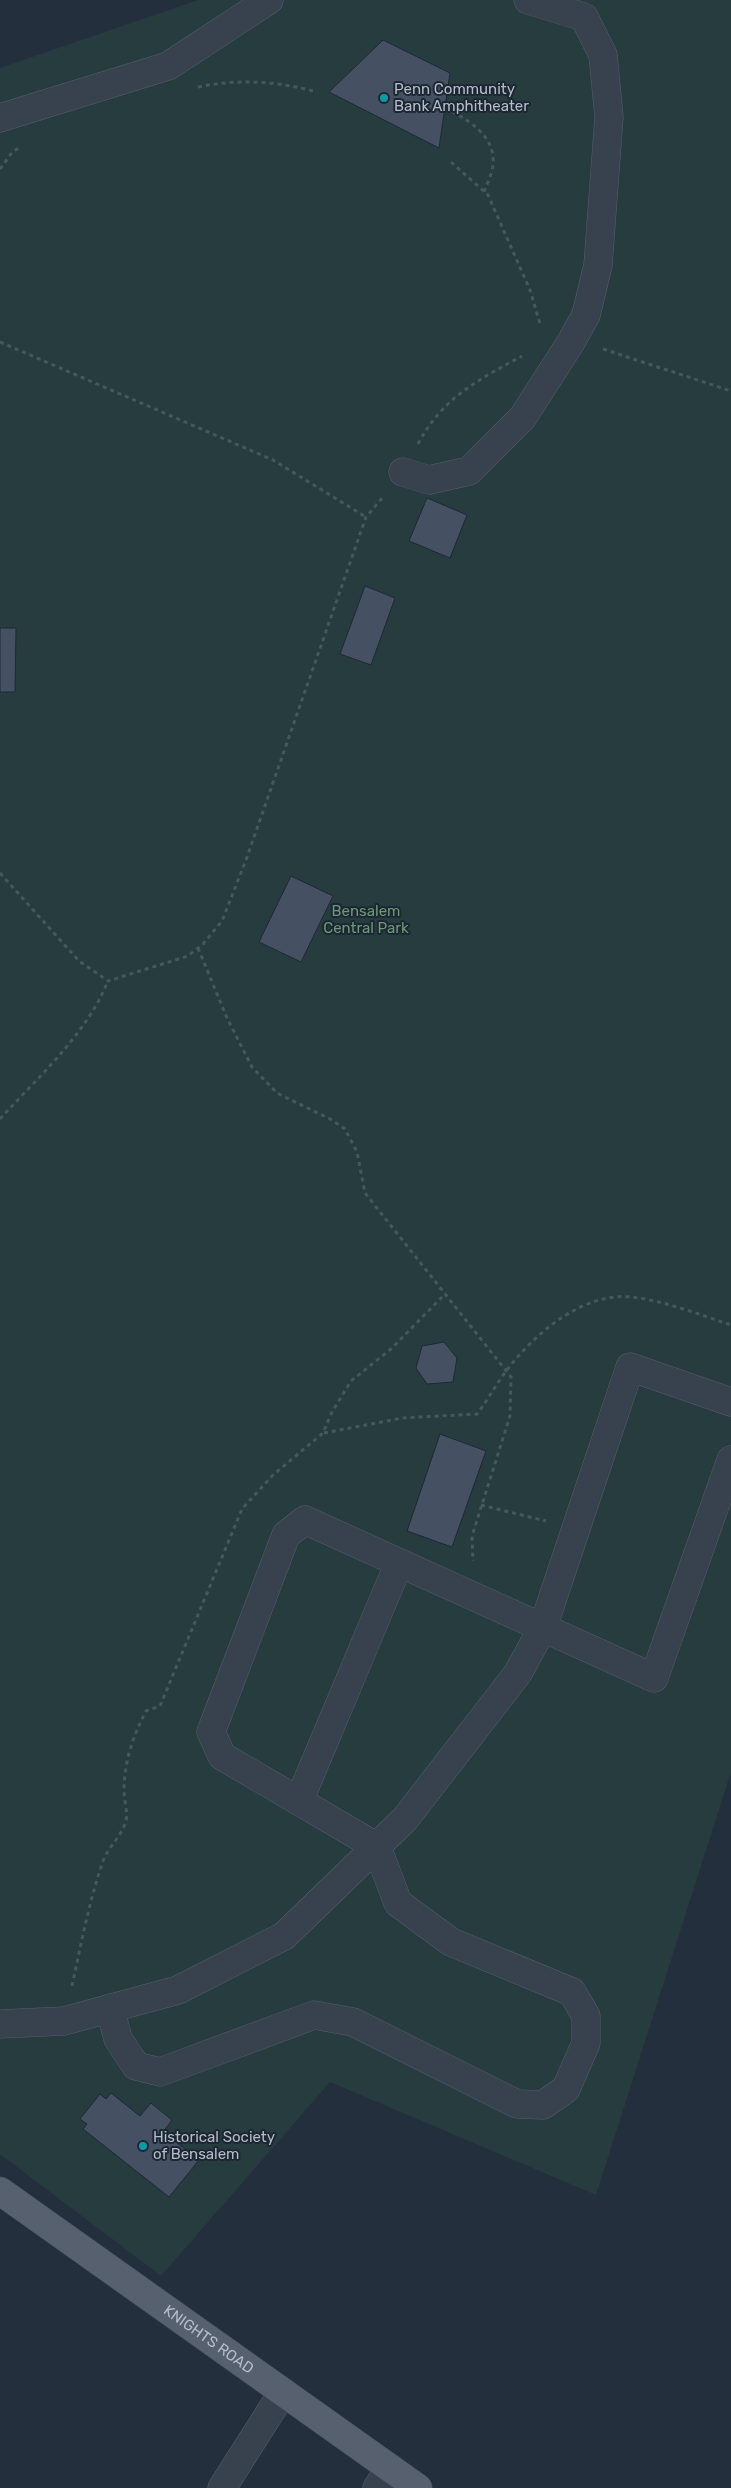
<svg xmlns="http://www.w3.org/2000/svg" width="731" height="2488" font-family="Rubik,sans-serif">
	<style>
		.green { fill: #263c3f }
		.building { fill: #455162; stroke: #1f2835 }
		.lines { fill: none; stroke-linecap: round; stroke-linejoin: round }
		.minor-casing { stroke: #565f6c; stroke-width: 29 }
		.major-casing { stroke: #414a57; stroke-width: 29 }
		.path { stroke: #44595c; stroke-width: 3; stroke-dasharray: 4 4; stroke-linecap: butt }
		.minor { stroke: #38414e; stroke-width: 28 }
		.major { stroke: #56606e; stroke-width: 28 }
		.culture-dot { fill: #0f9aa8; stroke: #1d2633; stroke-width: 2 }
		.labels { text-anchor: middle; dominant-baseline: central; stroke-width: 4; stroke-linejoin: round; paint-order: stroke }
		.poi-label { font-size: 15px; fill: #b4bcc9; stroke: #1d2633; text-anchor: start }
		.park-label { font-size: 15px; fill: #6b9a76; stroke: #1d2633 }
		.street-label { font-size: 15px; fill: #b4bcc9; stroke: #1d2633 }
	</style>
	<rect width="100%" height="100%" fill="#242f3e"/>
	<path class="green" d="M198,0H731V1772L596,2195L330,2082L161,2276L0,2154V68Z"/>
	<g class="building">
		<path d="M383,40L450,73L439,148L329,92Z"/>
		<path d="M427,498L467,515L450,558L409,541Z"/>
		<path d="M365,586L395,598L371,665L340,654Z"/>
		<path d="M0,628H16L15,692H0Z"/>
		<path d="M291,876L333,896L301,962L259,942Z"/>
		<path d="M444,1342L457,1358L453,1382L427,1384L416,1368L422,1346Z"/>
		<path d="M440,1434L486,1451L452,1547L407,1531Z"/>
		<path d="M111,2093L140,2116L151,2103L172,2120L163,2132L199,2160L169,2197L83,2129L87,2124L80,2119L100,2094L106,2099Z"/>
	</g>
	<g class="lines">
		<g class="minor-casing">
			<g id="minor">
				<path d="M0,118L168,66L269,0"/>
				<path d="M403,472L429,480L469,471L523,417L571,342L586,315L598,265L609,117L603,55L584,17L528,0"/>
				<path d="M299,1801L399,1563"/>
				<path d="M110,2008L118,2039L136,2066L160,2072L314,2015L353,2022L517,2104L543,2105L566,2089L586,2043V2016L572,1992L451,1942L398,1903L377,1847L222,1756L211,1732L286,1535L305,1520L654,1678L731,1460"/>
				<path d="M0,2024L64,2021L178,1990L284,1936L405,1819L518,1673L543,1627L630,1367L731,1402"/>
				<path d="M222,2488L283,2392"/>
				<path d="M377,2488L390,2468"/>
			</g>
		</g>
		<g class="major-casing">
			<g id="major">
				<path id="s1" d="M0,2191L418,2488"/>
			</g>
		</g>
		<g class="path">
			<path d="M198,87C235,79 276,81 313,91"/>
			<path d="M445,108C468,119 496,136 493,165C492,174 487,184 484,192"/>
			<path d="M451,162L488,195L530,290L541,327"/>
			<path d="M0,169L13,151L20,148"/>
			<path d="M0,342L273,460L366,517"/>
			<path d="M603,349L731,391"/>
			<path d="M418,444C442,398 478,380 522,356"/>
			<path d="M0,873L79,961L108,981L188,956L203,944L222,921L246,860L366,517L383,497"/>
			<path d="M198,948L227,1018L252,1067L277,1093L332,1120L345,1129L357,1152L365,1193L511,1377L510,1416L472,1536L473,1561"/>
			<path d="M0,1119C38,1077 86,1035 108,981"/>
			<path d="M324,1433L402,1418L477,1414C488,1400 496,1384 507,1370C534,1334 583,1292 631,1297C662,1300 701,1315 731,1325"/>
			<path d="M481,1505L546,1521"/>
			<path d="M72,1986C81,1944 89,1902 103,1861C109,1846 121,1837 126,1821C128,1812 124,1800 124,1791C124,1762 133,1736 146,1711L160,1706L242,1509L273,1475L323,1433L332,1412L351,1381L391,1349L445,1294"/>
		</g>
		<use href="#minor" class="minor"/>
		<use href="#major" class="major"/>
	</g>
	<g class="culture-dot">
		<circle cx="384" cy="98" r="5"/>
		<circle cx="143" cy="2146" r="5"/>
	</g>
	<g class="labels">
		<g class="poi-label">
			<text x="394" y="89">Penn Community<tspan x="394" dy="17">Bank Amphitheater</tspan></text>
			<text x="153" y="2137">Historical Society<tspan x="153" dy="17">of Bensalem</tspan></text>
		</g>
		<g class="park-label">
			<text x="366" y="911">Bensalem<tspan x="366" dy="17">Central Park</tspan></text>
		</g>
		<g class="street-label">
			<text stroke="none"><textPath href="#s1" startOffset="256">KNIGHTS ROAD</textPath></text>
		</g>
	</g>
</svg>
